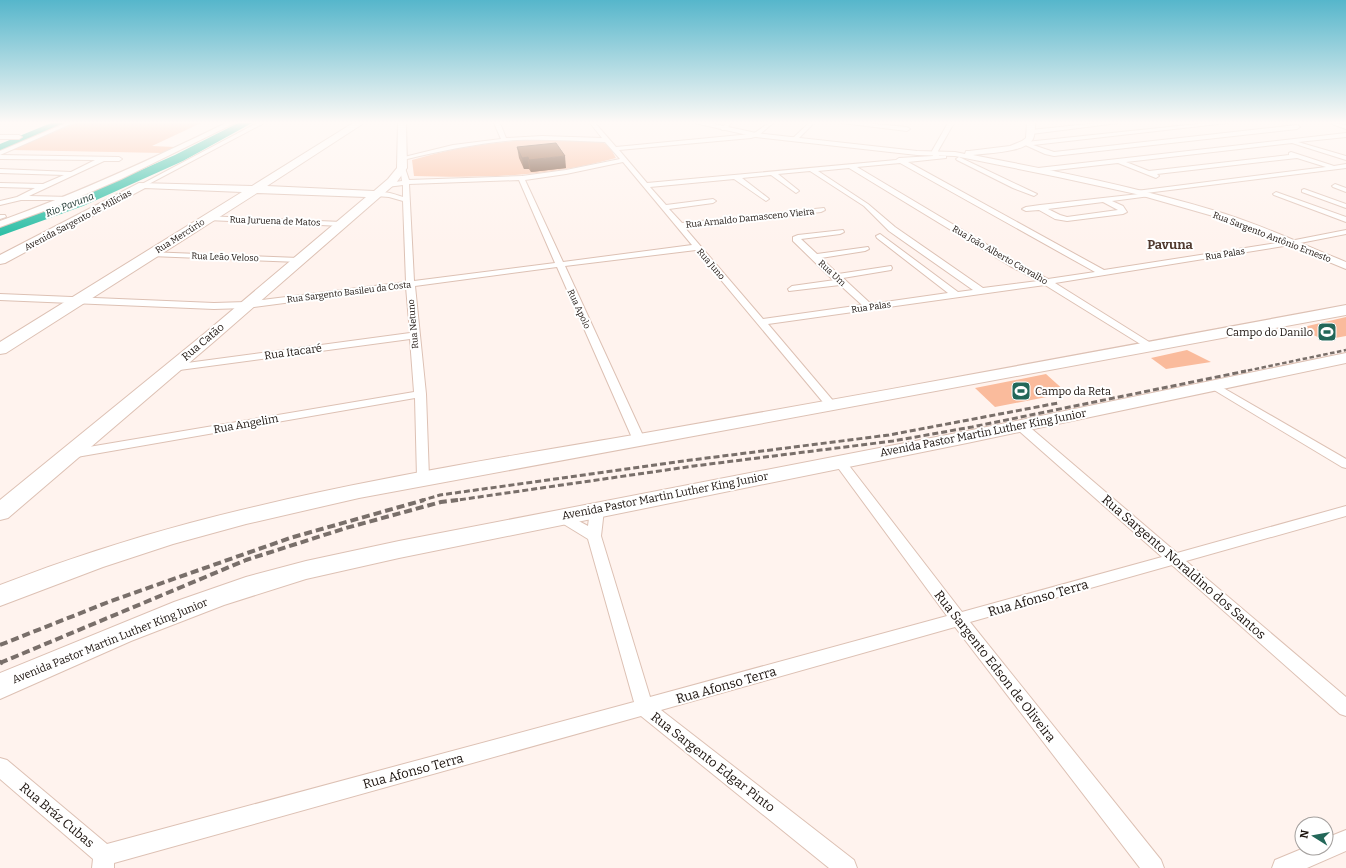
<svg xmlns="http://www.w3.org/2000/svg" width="1346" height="868" font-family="Bitter,serif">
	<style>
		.green { fill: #fabb9c }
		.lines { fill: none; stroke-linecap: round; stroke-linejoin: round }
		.river { fill: #1bba9f; fill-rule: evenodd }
		.minor-casing { stroke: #ddc1b4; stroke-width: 2 }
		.tertiary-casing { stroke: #ddc1b4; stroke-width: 2 }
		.primary-casing { stroke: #ddc1b4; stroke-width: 2 }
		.minor { fill: #fff; fill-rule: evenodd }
		.tertiary { fill: #fff; fill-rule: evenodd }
		.primary { fill: #fff; fill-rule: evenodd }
		.rail-far3 { stroke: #796f6a; stroke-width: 2.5; stroke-dasharray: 4.5 2.5; stroke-linecap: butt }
		.rail-far2 { stroke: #796f6a; stroke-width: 3; stroke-dasharray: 6 3; stroke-linecap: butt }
		.rail-far1 { stroke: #796f6a; stroke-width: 4; stroke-dasharray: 8 4; stroke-linecap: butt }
		.rail { stroke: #796f6a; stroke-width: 5; stroke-dasharray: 10 5; stroke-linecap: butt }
		.wall { fill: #6e3717 }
		.shaded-wall { fill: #5a2d13 }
		.building { fill: #80401b; stroke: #5a2d13 }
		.labels { text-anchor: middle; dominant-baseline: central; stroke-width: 4; stroke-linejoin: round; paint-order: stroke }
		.far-street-label { font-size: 9px; fill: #1b120d; stroke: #fff }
		.far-water-label { font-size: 10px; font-style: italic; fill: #203832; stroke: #fff }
		.poi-label { font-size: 11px; fill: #1b120d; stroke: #fff; text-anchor: end }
		.street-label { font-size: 11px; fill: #1b120d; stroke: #fff }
		.far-district-label { font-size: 13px; font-weight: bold; fill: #513b30; stroke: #fff }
		.near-street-label { font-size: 13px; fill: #1b120d; stroke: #fff }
	</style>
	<rect width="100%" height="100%" fill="#fff3ee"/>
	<g class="green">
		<path d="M76,123H201L152,146L175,147L164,153L11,150Z"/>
		<path d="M554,139C566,140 594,137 604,143C610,146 613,153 616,158C547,177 486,178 414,176L412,160C458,146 506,140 554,139Z"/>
		<path d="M1346,317V336L1324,340L1299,328Z"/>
		<path d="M1187,350L1211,362L1166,369L1151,358Z"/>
		<path d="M1046,374L1067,393L995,407L975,388Z"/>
	</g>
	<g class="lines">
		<g class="river">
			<path d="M51,123H66L65,125L0,152V144Z"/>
			<path d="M238,123H252L183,161L83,206L0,236V226L73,200L175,155Z"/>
		</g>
		<g class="minor-casing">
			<g id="minor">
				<path d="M66,123H73L0,155V151Z"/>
				<path d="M257,123H264L145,186L140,185Z"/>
				<path d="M494,123H500L506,138L542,136L602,138L590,123H595L616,147L751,134C760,132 764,123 773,123L758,136L751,138L619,150L647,183L896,160L899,158L933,156L932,151L948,123H954L938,151L939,156H946V158L908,162L1104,270L1290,241L1346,230V234L1290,245L1055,283L1154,345L1155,347L1150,350L1045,285L768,324L835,403L837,405L835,407H827L696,250L565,266L645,440L643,443H635L633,440L557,267L415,286L426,394L429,478L428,481L423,482L418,481L417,478L415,398L71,458L67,457L65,454L67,451L71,450L414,392L410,339L172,371L167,368L172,365L410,333L406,287L246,308L214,309L0,300V294L214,303L246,302L406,282L403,201L389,197L376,196L373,194C380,189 395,194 403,197V185L387,187L384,185L387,183L402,181L400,167L405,168L409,180L522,176L566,170L620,159L605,142C576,141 546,139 517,140C478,143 441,151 403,160L400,158L453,145L501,139ZM623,162L692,245L563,262L525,180L566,174ZM900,163L1095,272L1048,279L1016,262L857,167ZM849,168L1010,266L1038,281L983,288L895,227L868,204L818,171ZM810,171L864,206L889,231L973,290L958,292L880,234L876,236L877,238L948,293L871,304L843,278L891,270L892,268L891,266L838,274L821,258L865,251L869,249L868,247L817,254L801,239L840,234L844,232L843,230L798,235L793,237V241L832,279L835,280L792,286L788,289L789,291L840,285L862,305L763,319L685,228L821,212L825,210L824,208L682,223L669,209L713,203L716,201L713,199L666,205L650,187L734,179L766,201L769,199L768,198L742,178L771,175L796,193L799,191L798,190L778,174ZM519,180L555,263L414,281L409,184Z"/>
				<path d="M726,123H731L726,130H722L721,129Z"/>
				<path d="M809,123H814L797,140H793V138Z"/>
				<path d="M842,123H864L907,127L910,129L907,131Z"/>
				<path d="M1098,123H1118L1031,134L1028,132L1031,130Z"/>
				<path d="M1207,123H1227L1033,145L1054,152L1297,125L1300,127L1297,129L1054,156L1045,154L1023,144L1026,142Z"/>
				<path d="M1332,123L1346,125V129L1332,124Z"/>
				<path d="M1346,133V137L1298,142L1346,156V160L1292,143L1126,162L1149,171L1289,155V153L1291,152L1334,166L1346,164V168L1138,194L1135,192L1136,191L1326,167L1297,158L1157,174L1159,176L1156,178L1118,163L1038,172L1035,170L1038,168Z"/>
				<path d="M0,135H19L22,137L19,139H0Z"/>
				<path d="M0,155L119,157L122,159L119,161H104L29,196L70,197L73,199L72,200H21L0,205V201L17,197L35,188L0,187V183L43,184L64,175L0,173V169L71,172L95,160L0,159Z"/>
				<path d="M959,157L1037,194L1034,196L1013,188L957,160L956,159Z"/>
				<path d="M1335,184L1346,188V192L1333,187L1332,186Z"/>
				<path d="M1304,189L1346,204V208L1302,192V190Z"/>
				<path d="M1276,192L1346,217V222L1274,195L1273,194Z"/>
				<path d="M1148,193L1151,195L1150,196L1112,201L1123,206L1127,212L1123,214L1067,221L1055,219L1039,210L1026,211L1022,209L1026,207L1040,205ZM1103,202L1118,210L1067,217L1060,215L1048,209Z"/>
				<path d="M0,215H5L6,217L0,219Z"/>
				<path d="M205,216L342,222L346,224L342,226L208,220L204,218Z"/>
				<path d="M148,252L299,258L303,260L299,262L151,256H148Z"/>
				<path d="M1213,382L1346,459V468L1342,467L1209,387L1208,385Z"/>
				<path d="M1022,423L1026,424L1177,553L1346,506V516L1186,561L1346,697V716L1340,714L1172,565L970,622L1161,860L1164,868H1140L955,627L661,710L854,860L857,868H829L641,716L114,863V868H92L93,859L0,779V758L7,760L107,844L634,702L588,539L557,520L555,517L557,514L562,512L588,526L590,510L592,507L597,505L602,507L604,510L601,536L650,697L947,616L836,465L834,462L836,459H844L962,612L1162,557L1018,430L1016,427L1018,424Z"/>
				<path d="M1346,830V851L1307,868H1272L1275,860L1304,848H1326V838Z"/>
			</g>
		</g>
		<g class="tertiary-casing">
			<g id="tertiary">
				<path d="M226,123H235L121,179L63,204L0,227V221C78,193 152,159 226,123Z"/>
				<path d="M695,123H710L756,133L917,151L955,152L965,154L966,151H969L1010,146L1022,141L1026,138L1027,123H1035C1035,128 1035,135 1033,139C1025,153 987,153 973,155C1055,171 1138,187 1219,212C1262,225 1304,245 1346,262V269L1256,232L1213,216L1136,194L1058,177L955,156L917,155L756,137Z"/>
			</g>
		</g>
		<g class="primary-casing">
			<g id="primary">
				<path d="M353,123H364L267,186L374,191L388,179L397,168L398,123H406L407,168L396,183L217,339L8,518L0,520V500L205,333L366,197L257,193L6,353L0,354V342L242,192L145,188L5,263L0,264V255L139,183L252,186Z"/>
				<path d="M1346,305V315L359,498L246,524L173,544L103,567L0,606V585C62,561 126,540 190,523C340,483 493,459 645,433C879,392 1112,349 1346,305Z"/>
				<path d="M1346,353V363L967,443L399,558L306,579L224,605L131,641L0,699V673L174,602L246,577L306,561L399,541L967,431Z"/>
			</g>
		</g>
		<use href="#minor" class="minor"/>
		<use href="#tertiary" class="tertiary"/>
		<use href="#primary" class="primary"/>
		<path class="rail-far3" d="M1241,372L1346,350"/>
		<g class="rail-far2">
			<path d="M420,501L440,495L691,460L889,435L1058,403"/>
			<path d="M451,501L694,466L893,441L972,427L1246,371"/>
		</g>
		<g class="rail-far1">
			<path d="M0,645L111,601L290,538L424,500"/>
			<path d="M0,663L246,560L346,528L441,502L458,500"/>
		</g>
		<path class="rail" d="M0,663L2,662"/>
	</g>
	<path class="wall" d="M517,147L566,168L531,172L529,169H524L519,158Z"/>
	<g class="shaded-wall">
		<path d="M565,156L566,168L531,172L529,160Z"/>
		<path d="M528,157L529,169H524L522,158Z"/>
	</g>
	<path class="building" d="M556,143L565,156L529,160L528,157L522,158L517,147Z"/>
	<linearGradient id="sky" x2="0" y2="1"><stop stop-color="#56b6cb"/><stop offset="0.5" stop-color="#fffaf7"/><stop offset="1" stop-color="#fffaf7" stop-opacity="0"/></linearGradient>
	<rect width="1346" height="245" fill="url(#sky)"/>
	<defs>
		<g id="stadium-square" transform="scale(1)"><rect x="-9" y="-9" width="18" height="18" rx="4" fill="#236759" stroke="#fff"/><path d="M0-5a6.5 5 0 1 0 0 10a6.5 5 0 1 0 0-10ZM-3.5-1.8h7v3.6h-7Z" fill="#fff"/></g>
	</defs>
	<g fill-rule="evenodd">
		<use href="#stadium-square" x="1327" y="332"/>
		<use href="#stadium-square" x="1021" y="391"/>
	</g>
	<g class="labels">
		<g class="far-street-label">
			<text transform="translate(750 218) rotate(-6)">Rua Arnaldo Damasceno Vieira</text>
			<text transform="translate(78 220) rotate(-28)">Avenida Sargento de Milícias</text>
			<text transform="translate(275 221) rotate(2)">Rua Juruena de Matos</text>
			<text transform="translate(180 236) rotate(-32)">Rua Mercúrio</text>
			<text transform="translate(1272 237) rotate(21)">Rua Sargento Antônio Ernesto</text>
			<text transform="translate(1225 254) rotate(-9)">Rua Palas</text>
			<text transform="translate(1000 255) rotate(30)">Rua João Alberto Carvalho</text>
			<text transform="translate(225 257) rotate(2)">Rua Leão Veloso</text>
			<text transform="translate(711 264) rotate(49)">Rua Juno</text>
			<text transform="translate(832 273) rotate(43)">Rua Um</text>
			<text transform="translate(349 292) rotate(-7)">Rua Sargento Basileu da Costa</text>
			<text transform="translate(871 307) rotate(-8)">Rua Palas</text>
			<text transform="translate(579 309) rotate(65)">Rua Apolo</text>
			<text transform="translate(413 324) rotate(-95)">Rua Netuno</text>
		</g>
		<g class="far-water-label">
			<text transform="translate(70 205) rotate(-21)">Rio Pavuna</text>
		</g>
		<g class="poi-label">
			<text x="1313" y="332">Campo do Danilo</text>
			<text x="1035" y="391" text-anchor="start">Campo da Reta</text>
		</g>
		<g class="street-label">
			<text transform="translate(203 342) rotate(-40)">Rua Catão</text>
			<text transform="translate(293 352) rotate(-8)">Rua Itacaré</text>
			<text transform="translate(246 424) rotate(-10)">Rua Angelim</text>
			<text transform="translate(983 433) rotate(-11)">Avenida Pastor Martin Luther King Junior</text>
			<text transform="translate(665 496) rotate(-11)">Avenida Pastor Martin Luther King Junior</text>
			<text transform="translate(110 641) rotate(-22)">Avenida Pastor Martin Luther King Junior</text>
		</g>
		<g class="far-district-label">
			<text x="1170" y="244">Pavuna</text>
		</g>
		<g class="near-street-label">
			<text transform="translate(1184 567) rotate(41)">Rua Sargento Noraldino dos Santos</text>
			<text transform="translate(1038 598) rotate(-16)">Rua Afonso Terra</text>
			<text transform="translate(995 666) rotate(52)">Rua Sargento Edson de Oliveira</text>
			<text transform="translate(726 685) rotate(-16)">Rua Afonso Terra</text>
			<text transform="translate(713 762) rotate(38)">Rua Sargento Edgar Pinto</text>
			<text transform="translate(413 771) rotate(-15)">Rua Afonso Terra</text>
			<text transform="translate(57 815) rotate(40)">Rua Bráz Cubas</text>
		</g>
	</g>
	<g transform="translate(1314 836) rotate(281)"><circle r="19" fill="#ffffff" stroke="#a4a09e"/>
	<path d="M0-3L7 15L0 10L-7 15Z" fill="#236759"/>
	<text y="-6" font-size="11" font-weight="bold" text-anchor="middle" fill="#1b120d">N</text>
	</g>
</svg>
